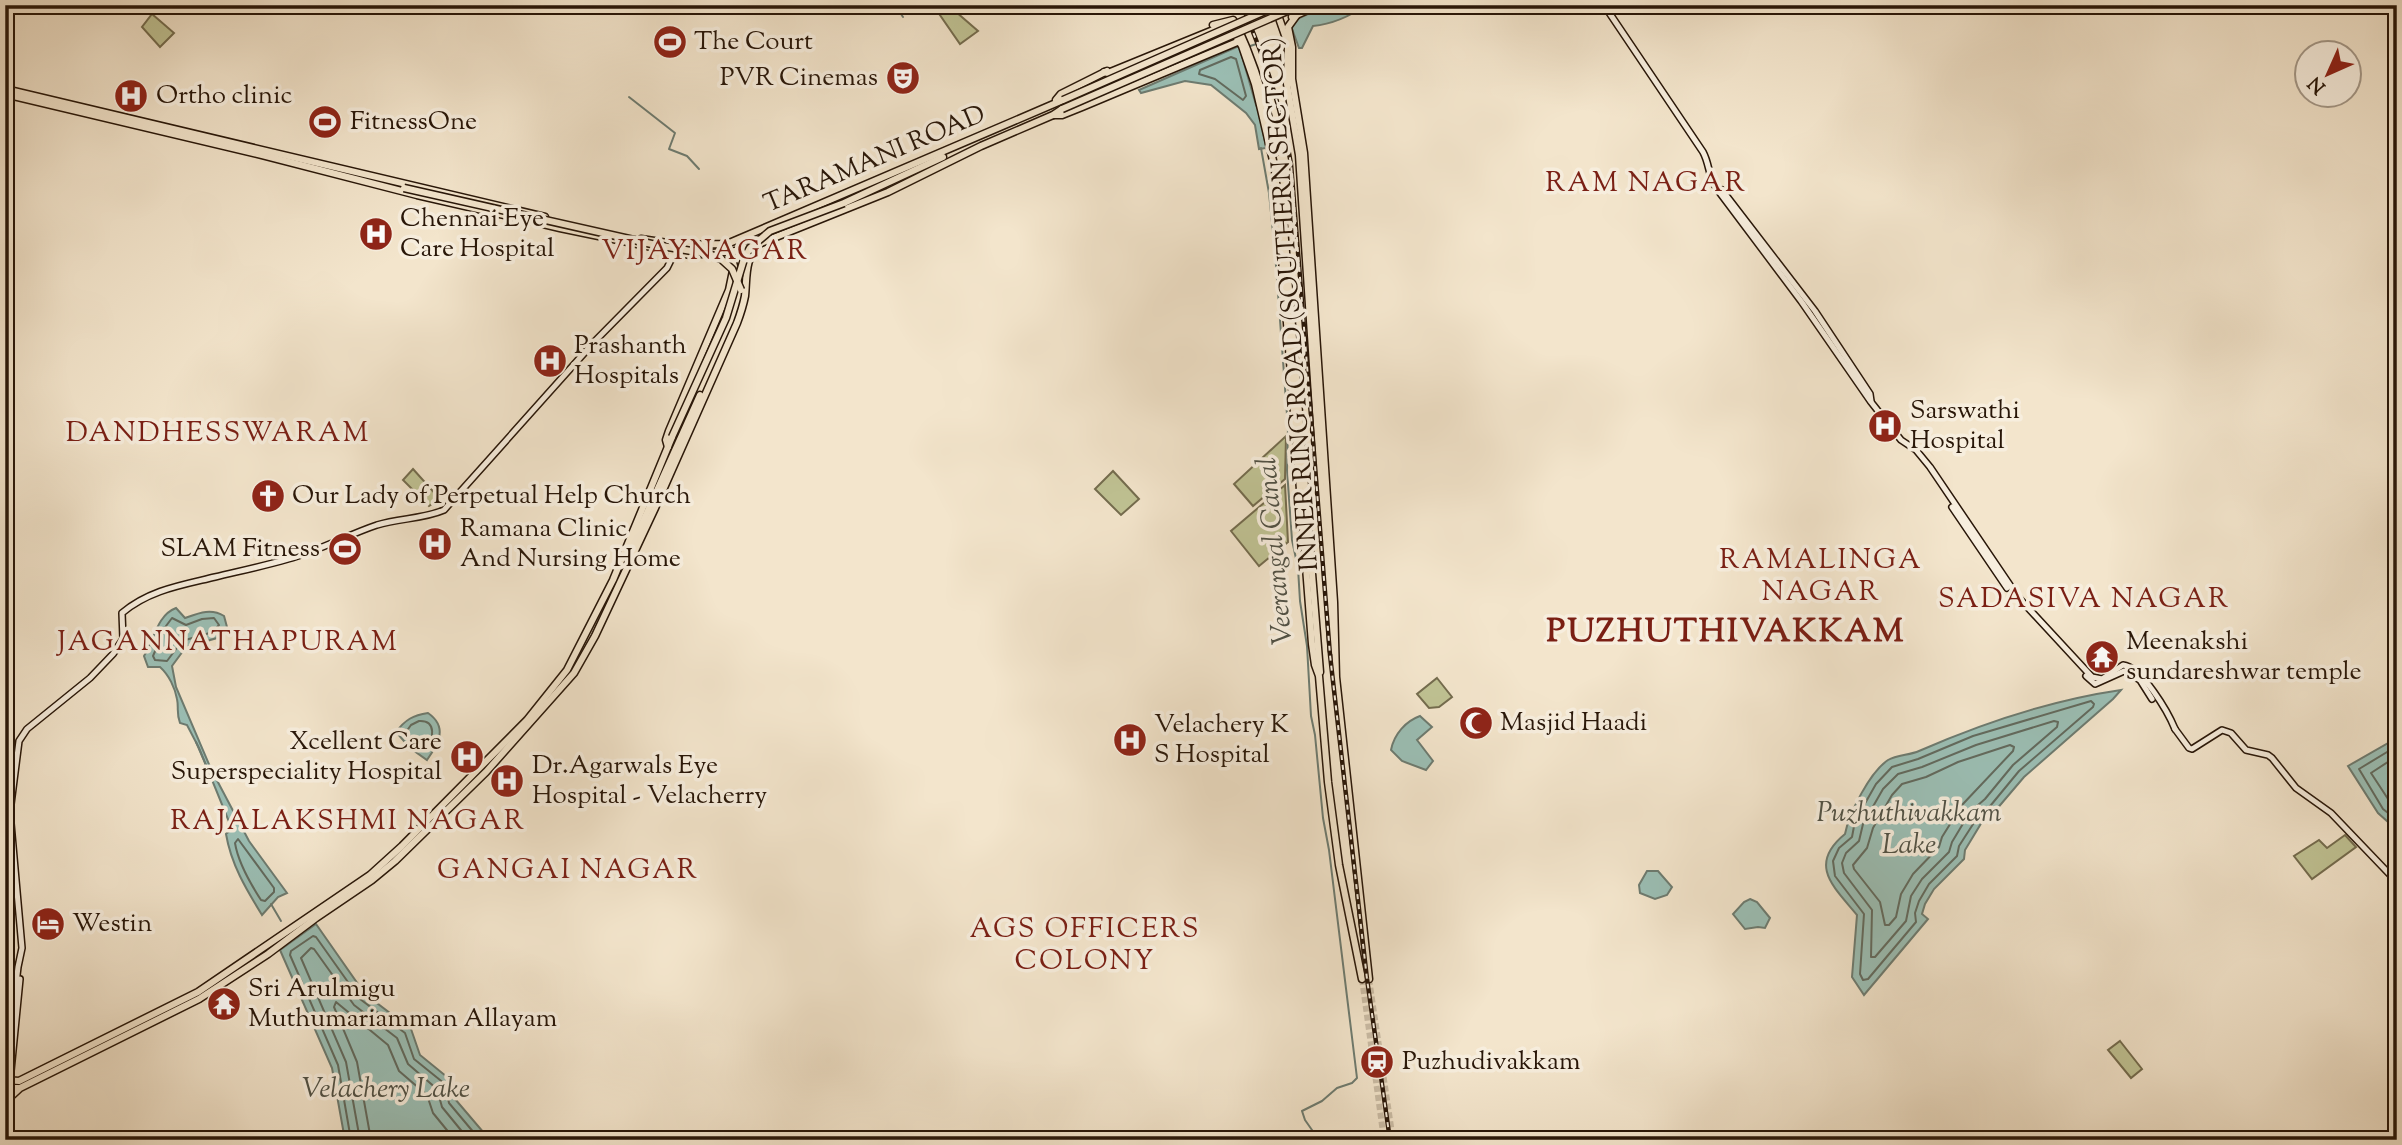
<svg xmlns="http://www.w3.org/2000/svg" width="2402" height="1145" font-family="'Sorts Mill Goudy',serif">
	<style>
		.green { fill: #c0c394; stroke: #746c4e; stroke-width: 2 }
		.water { fill: #9bbfb5; stroke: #6d7b70; stroke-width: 2 }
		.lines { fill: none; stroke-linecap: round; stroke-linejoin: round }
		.shore { stroke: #626a5e; stroke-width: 2 }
		.stream { stroke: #6d7b70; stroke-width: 2 }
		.primary-tunnel { stroke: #cabca5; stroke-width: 6; stroke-dasharray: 6 3; stroke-linecap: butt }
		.secondary-casing { stroke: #281608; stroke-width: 8 }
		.primary-casing { stroke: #281608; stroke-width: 9 }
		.secondary { stroke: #f7eede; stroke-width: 5 }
		.primary { stroke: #f3e5cc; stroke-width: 6 }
		.rail-casing { stroke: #281608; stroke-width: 4.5 }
		.rail { stroke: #f7eede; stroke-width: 2; stroke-dasharray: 5; stroke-linecap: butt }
		.primary-bridge-casing { stroke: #281608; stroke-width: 9; stroke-linecap: butt }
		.primary-bridge { stroke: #f3e5cc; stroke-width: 6 }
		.labels { text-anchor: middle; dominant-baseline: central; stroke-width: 7; stroke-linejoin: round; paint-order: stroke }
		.poi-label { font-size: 26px; fill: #281608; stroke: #f7eede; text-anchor: start }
		.street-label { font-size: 26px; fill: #281608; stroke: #f7eede }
		.neighbourhood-label { font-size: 28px; letter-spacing: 2px; fill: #7a1f14; stroke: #f7eede }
		.water-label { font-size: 28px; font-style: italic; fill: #505145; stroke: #f7eede }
		.district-label { font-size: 33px; font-weight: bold; letter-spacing: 2px; fill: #7a1f14; stroke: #f7eede }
	</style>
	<rect width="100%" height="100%" fill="#f3e5cc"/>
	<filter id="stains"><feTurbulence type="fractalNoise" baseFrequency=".00286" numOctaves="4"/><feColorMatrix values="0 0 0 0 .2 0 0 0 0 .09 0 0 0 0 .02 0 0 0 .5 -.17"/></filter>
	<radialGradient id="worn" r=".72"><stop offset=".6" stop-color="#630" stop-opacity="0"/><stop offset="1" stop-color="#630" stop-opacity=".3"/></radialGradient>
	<g class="green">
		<path d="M933,5H948L978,31L960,44Z"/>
		<path d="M152,14L174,33L160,47L142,27Z"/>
		<path d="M1286,436L1285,479L1253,506L1234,484Z"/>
		<path d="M413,469L440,499L429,506L403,480Z"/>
		<path d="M1113,471L1139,499L1121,515L1095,489Z"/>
		<path d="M1285,485L1288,542L1259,566L1231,531Z"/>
		<path d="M1437,678L1452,697L1439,707L1429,708L1417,694Z"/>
		<path d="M2345,835L2356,847L2312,879L2294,856L2319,840L2327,848Z"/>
		<path d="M2120,1041L2142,1069L2131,1078L2108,1050Z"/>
	</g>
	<g class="water">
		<path d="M1328,5H1366C1349,17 1333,24 1313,26L1302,48H1299L1291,26L1297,19Z"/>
		<path d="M1239,46L1256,105L1260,113L1266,148L1259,149L1255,125L1246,113L1211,85L1185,81L1141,93L1139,90Z"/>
		<path d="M176,608L185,618C199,613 211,608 224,616L227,627L217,638L186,647L172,666L176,687L211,769L249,841L287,893L278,897L262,915C246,889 231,864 226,834L232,829L199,748L187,725L180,723C176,712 179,708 177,699C175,688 169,675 160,667H148L144,656C154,640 157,615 176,608Z"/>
		<path d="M2121,690L2113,699L2024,777L1996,810L1982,822L1965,850L1964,859L1934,889L1925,904L1922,914L1928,919L1864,995L1852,977L1857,915C1834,887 1807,865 1845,834C1849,813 1870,772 1888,760C1897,755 1910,755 1919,751C1983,723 2052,700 2121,690Z"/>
		<path d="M428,713C448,727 439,743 427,760L410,748L396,732C405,720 413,715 428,713Z"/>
		<path d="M1420,716L1432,727L1417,740L1433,761L1426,770L1402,761L1391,750C1394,734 1406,721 1420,716Z"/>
		<path d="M2397,738V830L2378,813L2348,766Z"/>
		<path d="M1647,871H1658L1672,887L1667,895L1655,899L1640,893L1639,885Z"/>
		<path d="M1750,899L1757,902L1770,918L1765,928L1758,927L1745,929L1733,914L1744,902Z"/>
		<path d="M316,924L365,994L411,1029L420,1055L452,1081L455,1099L490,1140H345L332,1068L280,950Z"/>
	</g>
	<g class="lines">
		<g class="shore">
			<path d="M1231,57L1236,59L1246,96L1243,100L1215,79L1199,74L1200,70Z"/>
			<path d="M172,618L186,625L202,619L214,618L219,625L213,632L182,641L167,661L155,660L153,656L166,626Z"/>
			<path d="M2091,701L2094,704L2093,707L2019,771L1991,805L1977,818L1959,846L1957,856L1929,884L1919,901L1915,913L1916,922L1868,979L1863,980L1860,974L1864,914L1835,876L1833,861L1839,848L1852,837L1855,821L1876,784L1892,767L1918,759L1973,736Z"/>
			<path d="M419,721C437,720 434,740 425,749L415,742L406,732L411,725Z"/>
			<path d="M2054,721L2058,722L2057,727L2013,765L1985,799L1970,812L1952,842L1949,852L1922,879L1911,896L1906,921L1875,957H1871L1872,910L1844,873L1842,863L1846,853L1859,841L1863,824L1883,789L1898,774L1922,767L1976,745Z"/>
			<path d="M2010,745L2014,747L2013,751L1962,805L1942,837L1939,847L1913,874L1901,894L1896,917L1889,925H1885L1880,902L1854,869L1853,865L1867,848L1873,828L1892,795L1902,784L1926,777L1958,762Z"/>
			<path d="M2397,746L2359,769L2383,809L2397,820"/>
			<path d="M2397,756L2371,773L2390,802L2397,809"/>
			<path d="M238,839L274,888V892L265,901L261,900C250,883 238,862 235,843Z"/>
			<path d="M351,1140L338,1065L290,955L291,951L313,936L316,937L360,999L405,1033L414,1059L445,1084L449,1103L480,1140"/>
			<path d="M360,1140L346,1062L301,958L311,948L314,949L354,1005L397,1038L408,1064L437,1089L442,1107L469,1140"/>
			<path d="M371,1140L357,1062L334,1007L336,1002L388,1045L399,1071L427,1095L433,1113L455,1140"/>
		</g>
		<g class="stream">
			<path d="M895,5L903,17"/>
			<path d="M1247,47L1269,40"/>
			<path d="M629,97L675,133L669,149L687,156L699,169"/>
			<path d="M1261,148L1269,193L1275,252L1288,428L1287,470L1292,540L1298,568L1300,601L1307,646L1311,716L1315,735L1323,818L1329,850L1357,1078L1352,1083L1337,1088L1322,1101L1302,1111L1305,1120L1319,1140"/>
			<path d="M196,742L212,779"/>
			<path d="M271,904L281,921"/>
		</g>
		<g class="primary-tunnel">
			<path d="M1362,979L1384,1140"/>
			<path d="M1369,979L1393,1140"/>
		</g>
		<g class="secondary-casing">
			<g id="secondary">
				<path d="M1604,5L1703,152C1710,165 1708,177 1717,189L1801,301L1871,402L1901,440L1916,450L1930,467L2018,597L2092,677L2102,679L2123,665C2142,667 2168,712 2175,729"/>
				<path d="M1722,190L1815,311L1870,394L1871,401"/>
				<path d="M1952,507L2007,588"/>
				<path d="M2086,676L2095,684L2124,671L2140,680L2152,699"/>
				<path d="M2175,729L2189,748L2192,749L2222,730L2231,733L2246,750L2268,755L2272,758L2296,788L2331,813L2397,882"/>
				<path d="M5,1075L18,967L22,948L10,812L19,741L27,729L90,678L113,654L123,639L122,613C149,590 182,585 215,577C240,571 264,566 288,559C319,551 347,535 377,525C400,518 423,519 444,510L595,341L667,268L671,260L672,248"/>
				<path d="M5,1107L10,1081L20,979"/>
			</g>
		</g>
		<g class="primary-casing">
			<g id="primary">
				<path d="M1296,16L1288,27L1292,47V79L1304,153L1334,602L1336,677L1369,979"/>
				<path d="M1292,17L1319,5"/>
				<path d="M1279,18L1288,44L1287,84L1299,155L1332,651"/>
				<path d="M1213,25L1233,20L1237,26C1256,67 1268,108 1276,152"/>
				<path d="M1104,72L1108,73L1228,24L1242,46L1255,84L1275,169L1312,644L1315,665L1319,676L1328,782L1339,865L1362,979"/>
				<path d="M5,89L545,217"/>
				<path d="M5,94L262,155L417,195L560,228L690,255L735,251L761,243L888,192L981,146L1053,115L1062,109"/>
				<path d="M1056,100L1061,94L1107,71"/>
				<path d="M1054,115H1062L1082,107L1242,40"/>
				<path d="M844,203L943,157"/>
				<path d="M1283,215L1320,672"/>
				<path d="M641,239L681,245L727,244L1063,100"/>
				<path d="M668,447L666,440L669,431L729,290L734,266L730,252"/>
				<path d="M631,548L700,395"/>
				<path d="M5,1080L19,1081L198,992L370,875L402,846L527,720L567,670L613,580L672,437"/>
				<path d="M5,1088H18"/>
				<path d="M6,1101L20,1088L199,999L268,954L316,918L372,880L395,861L486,772L574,673L595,636L655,508L737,323C740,315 743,306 745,296C747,277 744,257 761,243"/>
			</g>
		</g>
		<use href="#secondary" class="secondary"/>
		<use href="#primary" class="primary"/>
		<g class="rail-casing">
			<path id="rail" d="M1242,5C1265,60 1281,105 1291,164L1330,655L1367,979L1390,1140"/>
		</g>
		<use href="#rail" class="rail"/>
		<g class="primary-bridge-casing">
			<g id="primary-bridge">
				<path d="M1063,100L1279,5"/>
				<path d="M1062,109L1301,5"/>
				<path d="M404,188L656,245L709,254L721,259L732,269L741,290"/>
				<path d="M672,437L726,318L744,259L750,248L770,231L844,203"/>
			</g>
		</g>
		<use href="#primary-bridge" class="primary-bridge"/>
	</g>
	<defs>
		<g id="stadium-disc" transform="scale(1.75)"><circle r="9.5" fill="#8f2418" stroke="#f7eede"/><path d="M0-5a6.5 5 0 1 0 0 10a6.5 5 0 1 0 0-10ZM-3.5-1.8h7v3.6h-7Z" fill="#fff"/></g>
		<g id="theatre-disc" transform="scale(1.75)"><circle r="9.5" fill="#8f2418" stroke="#f7eede"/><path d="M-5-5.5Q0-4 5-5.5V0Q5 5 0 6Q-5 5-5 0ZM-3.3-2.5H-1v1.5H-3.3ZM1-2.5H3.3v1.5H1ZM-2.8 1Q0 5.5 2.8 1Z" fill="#fff"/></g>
		<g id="hospital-disc" transform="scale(1.75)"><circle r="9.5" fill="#8f2418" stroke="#f7eede"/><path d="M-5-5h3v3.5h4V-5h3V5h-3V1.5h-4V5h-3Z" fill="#fff"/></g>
		<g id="church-disc" transform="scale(1.75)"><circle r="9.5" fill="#8f2418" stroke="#f7eede"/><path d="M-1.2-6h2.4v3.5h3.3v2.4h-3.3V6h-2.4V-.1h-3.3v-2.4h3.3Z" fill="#fff"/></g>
		<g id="temple-disc" transform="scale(1.75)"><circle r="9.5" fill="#8f2418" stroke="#f7eede"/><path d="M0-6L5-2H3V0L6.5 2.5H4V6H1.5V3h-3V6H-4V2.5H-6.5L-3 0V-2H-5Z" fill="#fff"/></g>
		<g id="mosque-disc" transform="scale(1.75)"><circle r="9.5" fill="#8f2418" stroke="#f7eede"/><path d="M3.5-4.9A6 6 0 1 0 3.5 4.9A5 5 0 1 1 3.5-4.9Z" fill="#fff"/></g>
		<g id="hotel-disc" transform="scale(1.75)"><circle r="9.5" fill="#8f2418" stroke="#f7eede"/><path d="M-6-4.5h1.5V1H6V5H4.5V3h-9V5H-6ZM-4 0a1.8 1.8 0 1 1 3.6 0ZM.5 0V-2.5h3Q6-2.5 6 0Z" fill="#fff"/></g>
		<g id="station-disc" transform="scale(1.75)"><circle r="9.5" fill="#8f2418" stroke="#f7eede"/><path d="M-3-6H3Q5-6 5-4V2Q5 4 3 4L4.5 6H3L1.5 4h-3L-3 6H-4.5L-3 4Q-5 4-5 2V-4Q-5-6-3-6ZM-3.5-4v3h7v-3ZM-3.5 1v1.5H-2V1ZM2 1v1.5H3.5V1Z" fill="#fff"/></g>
	</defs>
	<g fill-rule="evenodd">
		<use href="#stadium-disc" x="670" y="42"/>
		<use href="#theatre-disc" x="903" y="78"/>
		<use href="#hospital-disc" x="131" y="96"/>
		<use href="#stadium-disc" x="325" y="122"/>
		<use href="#hospital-disc" x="376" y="234"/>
		<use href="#hospital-disc" x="550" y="361"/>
		<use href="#hospital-disc" x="1885" y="426"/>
		<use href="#church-disc" x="268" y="496"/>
		<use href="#hospital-disc" x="435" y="544"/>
		<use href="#stadium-disc" x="345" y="549"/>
		<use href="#temple-disc" x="2102" y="657"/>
		<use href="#mosque-disc" x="1476" y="723"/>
		<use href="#hospital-disc" x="1130" y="740"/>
		<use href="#hospital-disc" x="467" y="757"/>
		<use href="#hospital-disc" x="507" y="781"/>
		<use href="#hotel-disc" x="48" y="924"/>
		<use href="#temple-disc" x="224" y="1004"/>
		<use href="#station-disc" x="1377" y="1062"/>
	</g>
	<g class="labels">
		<g class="poi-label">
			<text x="694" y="42">The Court</text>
			<text x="878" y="78" text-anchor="end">PVR Cinemas</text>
			<text x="156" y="96">Ortho clinic</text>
			<text x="350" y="122">FitnessOne</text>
			<text x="400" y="219">Chennai Eye<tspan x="400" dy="30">Care Hospital</tspan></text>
			<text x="574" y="346">Prashanth<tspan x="574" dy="30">Hospitals</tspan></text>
			<text x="1910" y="411">Sarswathi<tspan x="1910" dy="30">Hospital</tspan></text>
			<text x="292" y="496">Our Lady of Perpetual Help Church</text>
			<text x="460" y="529">Ramana Clinic<tspan x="460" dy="30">And Nursing Home</tspan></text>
			<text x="320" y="549" text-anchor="end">SLAM Fitness</text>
			<text x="2126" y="642">Meenakshi<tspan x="2126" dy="30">sundareshwar temple</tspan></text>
			<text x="1500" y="723">Masjid Haadi</text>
			<text x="1154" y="725">Velachery K<tspan x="1154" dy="30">S Hospital</tspan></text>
			<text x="442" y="742" text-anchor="end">Xcellent Care<tspan x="442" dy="30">Superspeciality Hospital</tspan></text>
			<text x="532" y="766">Dr.Agarwals Eye<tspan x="532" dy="30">Hospital - Velacherry</tspan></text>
			<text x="72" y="924">Westin</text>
			<text x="248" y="989">Sri Arulmigu<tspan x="248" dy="30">Muthumariamman Allayam</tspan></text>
			<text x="1402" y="1062">Puzhudivakkam</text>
		</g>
		<g class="street-label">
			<text transform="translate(875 160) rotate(-23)">TARAMANI ROAD</text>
			<text transform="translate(1292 304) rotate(-94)">INNER RING ROAD (SOUTHERN SECTOR)</text>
		</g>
		<g class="neighbourhood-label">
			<text x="1646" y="184">RAM NAGAR</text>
			<text x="705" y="252">VIJAYNAGAR</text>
			<text x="218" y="434">DANDHESSWARAM</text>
			<text x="1821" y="561">RAMALINGA<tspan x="1821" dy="32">NAGAR</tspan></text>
			<text x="2084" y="600">SADASIVA NAGAR</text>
			<text x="228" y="643">JAGANNATHAPURAM</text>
			<text x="348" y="822">RAJALAKSHMI NAGAR</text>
			<text x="568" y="871">GANGAI NAGAR</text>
			<text x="1085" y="930">AGS OFFICERS<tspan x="1085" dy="32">COLONY</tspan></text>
		</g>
		<g class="water-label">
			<text transform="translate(1276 551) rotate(-95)">Veerangal Canal</text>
			<text x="1909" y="814">Puzhuthivakkam<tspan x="1909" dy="32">Lake</tspan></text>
			<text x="386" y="1090">Velachery Lake</text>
		</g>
		<g class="district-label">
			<text x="1726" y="633">PUZHUTHIVAKKAM</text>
		</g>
	</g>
	<rect width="2402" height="1145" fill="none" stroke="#f3e5cc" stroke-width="28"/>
	<rect x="7" y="7" width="2388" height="1131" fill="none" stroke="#281608" stroke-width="3.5"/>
	<rect x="14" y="14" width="2374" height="1117" fill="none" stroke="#281608" stroke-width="2"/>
	<g transform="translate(2328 74) rotate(225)"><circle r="33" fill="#f7eede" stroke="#a49888" stroke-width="2"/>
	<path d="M0-5L12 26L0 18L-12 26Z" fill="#8f2418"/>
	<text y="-10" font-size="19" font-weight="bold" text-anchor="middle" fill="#281608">N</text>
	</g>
	<rect width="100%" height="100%" filter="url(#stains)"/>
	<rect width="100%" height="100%" fill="url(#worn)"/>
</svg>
